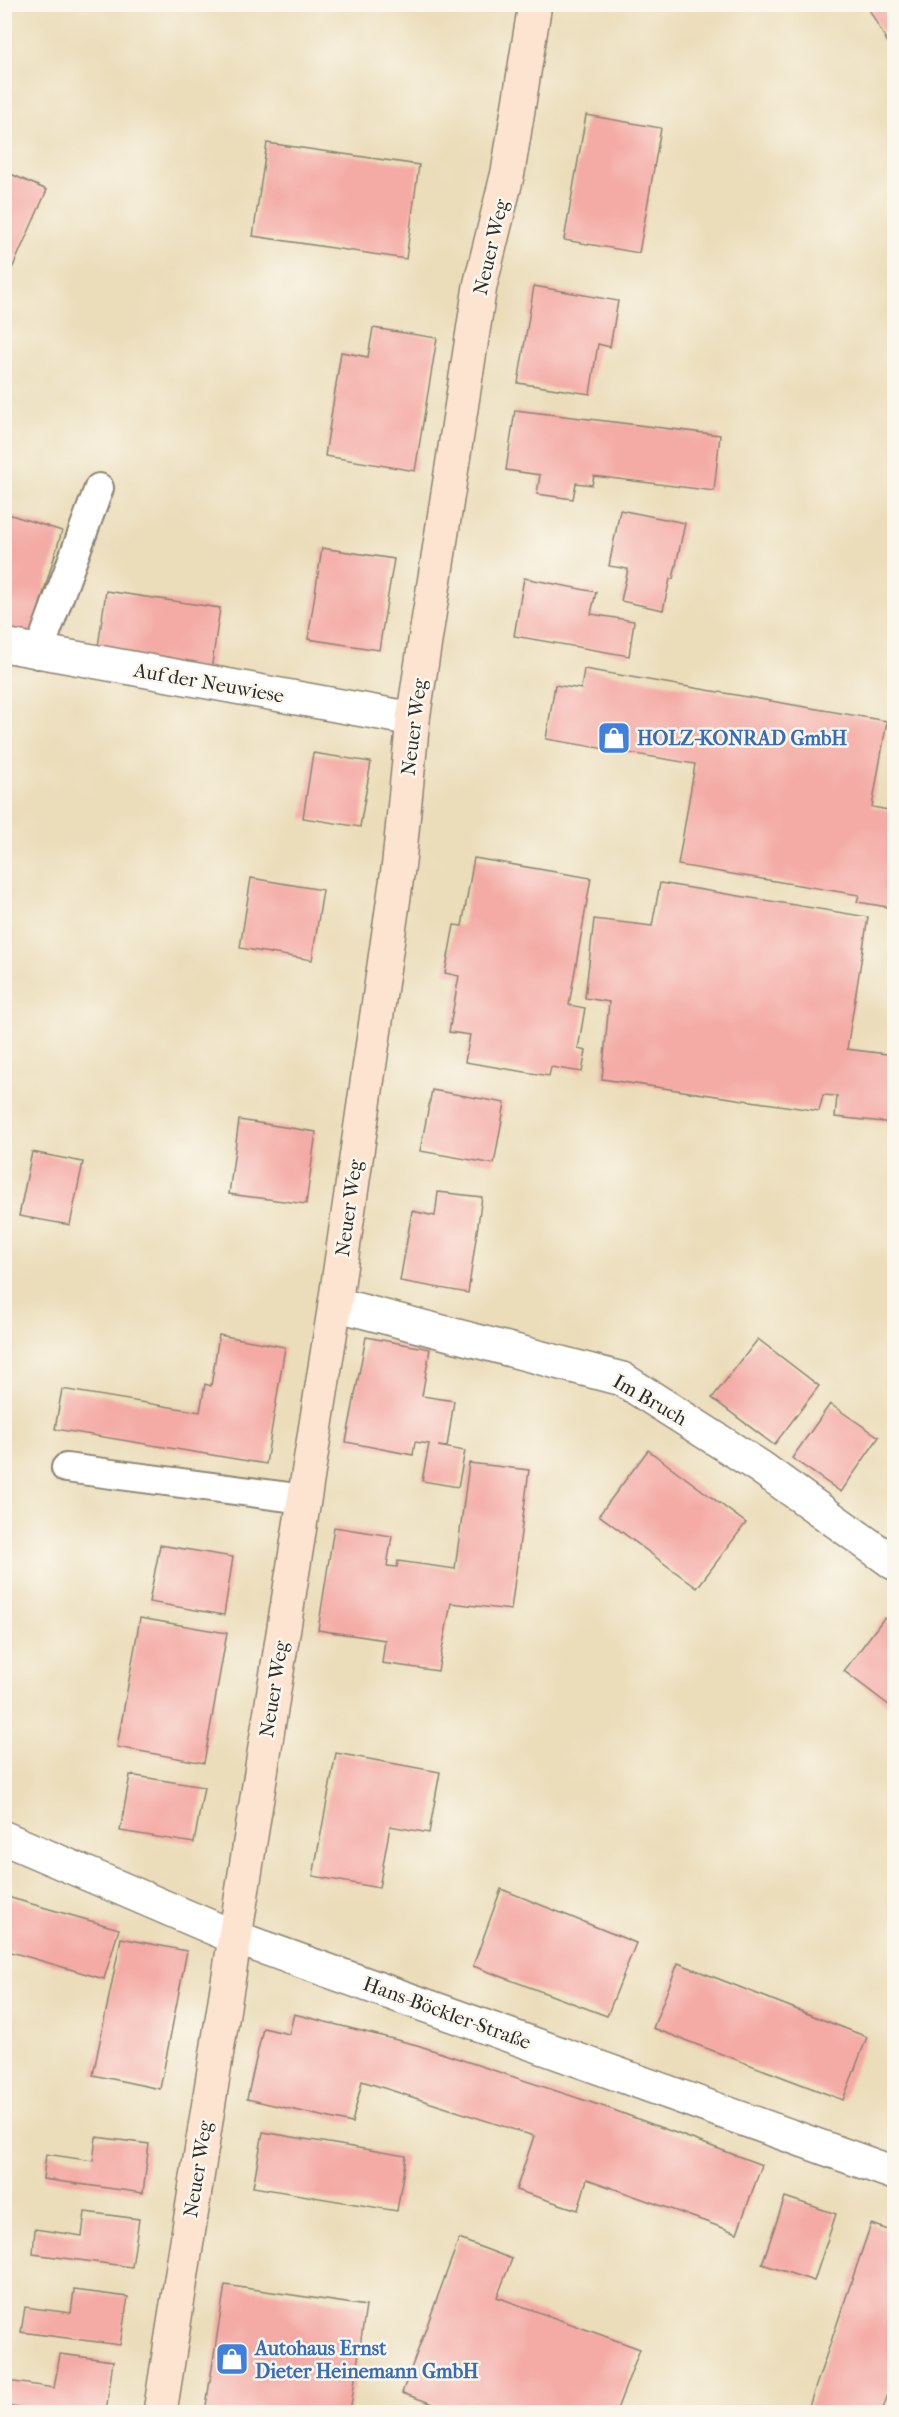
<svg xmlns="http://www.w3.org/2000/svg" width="899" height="2417" font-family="'IM FELL French Canon',serif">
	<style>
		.building { fill: #f4aba6 }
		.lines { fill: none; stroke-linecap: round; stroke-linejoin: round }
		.lane-casing { stroke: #8b8472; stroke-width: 32 }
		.street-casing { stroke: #8b8472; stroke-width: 36 }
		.secondary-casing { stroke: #8b8472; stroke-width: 36 }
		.lane { stroke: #fff; stroke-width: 28 }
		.street { stroke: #fff; stroke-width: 33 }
		.secondary { stroke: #fde4d1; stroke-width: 33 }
		.labels { text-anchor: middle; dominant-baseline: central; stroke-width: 5; stroke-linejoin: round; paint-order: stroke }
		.street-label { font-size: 20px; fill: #2b2b2b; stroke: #fbf7ec }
		.shop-label { font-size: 20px; font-weight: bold; fill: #366cbe; stroke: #fbf7ec; text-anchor: start }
	</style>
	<rect width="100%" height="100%" fill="#fbf7ec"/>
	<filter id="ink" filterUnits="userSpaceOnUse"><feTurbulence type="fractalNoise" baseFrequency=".0167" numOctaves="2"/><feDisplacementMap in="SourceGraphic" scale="12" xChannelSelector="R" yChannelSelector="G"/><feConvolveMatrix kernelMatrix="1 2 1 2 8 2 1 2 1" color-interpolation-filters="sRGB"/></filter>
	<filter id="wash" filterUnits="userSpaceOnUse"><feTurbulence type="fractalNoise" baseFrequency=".008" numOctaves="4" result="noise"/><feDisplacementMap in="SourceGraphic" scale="24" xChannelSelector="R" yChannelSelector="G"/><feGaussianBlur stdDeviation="1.35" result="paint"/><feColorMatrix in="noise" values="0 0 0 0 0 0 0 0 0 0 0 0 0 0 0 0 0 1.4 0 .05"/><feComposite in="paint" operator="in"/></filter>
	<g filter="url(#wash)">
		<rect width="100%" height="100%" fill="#ebddba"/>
		<g id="blocks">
			<g class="building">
				<path d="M372,4H401L400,10Z"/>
				<path d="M866,4H894V54Z"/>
				<path d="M586,115L661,128L639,253L564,240Z"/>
				<path d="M267,143L419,165L406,259L253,236Z"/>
				<path d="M4,171L47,190L11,271L4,268Z"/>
				<path d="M534,286L618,301L610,347L598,344L590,394L518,383Z"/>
				<path d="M373,328L437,338L415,471L325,456L341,352L368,357Z"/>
				<path d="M515,410L720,435L714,491L594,476L592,485L576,483L573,499L537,494L540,475L506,470Z"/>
				<path d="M620,510L685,523L673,579H670L663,610L621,601L628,569L609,566Z"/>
				<path d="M8,514L62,531L31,634L4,627V524Z"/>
				<path d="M322,548L394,559L379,650L308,639Z"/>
				<path d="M524,578L596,592L591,614L634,621L629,656L514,636Z"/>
				<path d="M106,591L220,608L211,671L97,654Z"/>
				<path d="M584,669L887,721L872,807L894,811V908L857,902L859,895L678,865L695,764L546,739L555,685L581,689Z"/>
				<path d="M313,753L371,762L360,827L303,818Z"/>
				<path d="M474,858L591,878L569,1005L585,1008L578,1049L586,1051L582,1072L551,1067L549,1076L465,1062L470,1035L449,1032L459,976L445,973L454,925L462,926Z"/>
				<path d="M251,878L323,890L312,960L240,948Z"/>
				<path d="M660,883L868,917L847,1049L894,1055V1123L835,1117L837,1096L823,1095L819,1111L602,1079L609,1002L585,998L594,919L652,926Z"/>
				<path d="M432,1090L505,1103L494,1164L420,1151Z"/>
				<path d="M239,1120L316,1132L306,1204L229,1194Z"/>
				<path d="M32,1152L83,1162L70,1225L19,1216Z"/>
				<path d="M438,1192L482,1197L468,1293L400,1281L412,1211L435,1216Z"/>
				<path d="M219,1335L285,1347L266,1464L55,1429L62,1389L200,1412L205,1384L211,1386Z"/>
				<path d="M366,1337L430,1349L422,1396L454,1401L447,1447L438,1446L465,1451L458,1487L422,1481L429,1444L415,1442L413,1455L346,1442Z"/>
				<path d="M758,1339L819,1386L774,1445L712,1398Z"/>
				<path d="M830,1404L879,1437L841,1492L792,1458Z"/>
				<path d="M648,1450L746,1523L697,1588L599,1515Z"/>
				<path d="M469,1463L529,1470L511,1610L451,1603L438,1671L382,1663L385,1640L318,1630L334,1527L392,1536L387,1566L397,1567L398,1561L455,1569Z"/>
				<path d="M160,1545L233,1557L224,1615L149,1602Z"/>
				<path d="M140,1618L227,1633L204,1763L117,1747Z"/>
				<path d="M884,1618L894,1626V1709L844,1671Z"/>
				<path d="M336,1753L440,1772L429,1833L390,1826L379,1888L313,1876Z"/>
				<path d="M130,1775L204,1787L194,1843L120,1831Z"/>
				<path d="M501,1889L636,1943L607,2016L473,1966Z"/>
				<path d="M4,1896L119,1929L104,1979L4,1950Z"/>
				<path d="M121,1938L187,1951L160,2089L93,2075Z"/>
				<path d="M678,1963L867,2037L843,2100L653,2028Z"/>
				<path d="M294,2014L417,2045L611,2109L762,2165L737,2233L587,2179L578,2210L516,2190L534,2136L362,2081L352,2123L247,2099L263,2028L289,2034Z"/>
				<path d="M263,2132L406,2156L397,2211L253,2187Z"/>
				<path d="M96,2137L149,2144L143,2193L43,2179L46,2154L93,2161Z"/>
				<path d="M785,2197L836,2214L814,2281L762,2264Z"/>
				<path d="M85,2212L139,2219L132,2267L33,2254L35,2229L82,2236Z"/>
				<path d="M871,2224L894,2232V2376L882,2412H807Z"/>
				<path d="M459,2239L512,2259L497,2297L640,2349L616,2412H456L402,2393Z"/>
				<path d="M225,2285L366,2306L350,2412H205Z"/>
				<path d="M74,2290L128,2297L120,2345L21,2332L25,2307L71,2313Z"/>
				<path d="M60,2354L113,2361L106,2412H50L4,2406L8,2381L54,2388Z"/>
			</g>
		</g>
	</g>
	<g filter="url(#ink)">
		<use href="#blocks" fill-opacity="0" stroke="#8b8472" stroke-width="1.5"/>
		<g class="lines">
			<g class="lane-casing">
				<g id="lane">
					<path d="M38,654L99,488"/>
					<path d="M66,1468L304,1499"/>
				</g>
			</g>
			<g class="street-casing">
				<g id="street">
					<path d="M4,645L413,719"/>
					<path d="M335,1304L622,1379L760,1467L894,1563"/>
					<path d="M4,1838L234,1937L894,2173"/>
				</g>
			</g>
			<g class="secondary-casing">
				<path id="secondary" d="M160,2412L335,1304L399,862L413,719L480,286L508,172L535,4"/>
			</g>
			<use href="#lane" class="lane"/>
			<use href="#street" class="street"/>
			<use href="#secondary" class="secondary"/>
		</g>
	</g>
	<defs>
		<g id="shop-square" transform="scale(1.725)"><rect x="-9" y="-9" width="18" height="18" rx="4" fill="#3f7fe0" stroke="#fbf7ec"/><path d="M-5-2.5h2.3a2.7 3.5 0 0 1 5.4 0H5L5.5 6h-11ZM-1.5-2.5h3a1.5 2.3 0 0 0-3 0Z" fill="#fff"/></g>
	</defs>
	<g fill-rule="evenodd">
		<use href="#shop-square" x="614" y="738"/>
		<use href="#shop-square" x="232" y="2359"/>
	</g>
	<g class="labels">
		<g class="street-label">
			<text transform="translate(491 247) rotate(-77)">Neuer Weg</text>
			<text transform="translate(209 683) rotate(10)">Auf der Neuwiese</text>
			<text transform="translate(414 727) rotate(-83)">Neuer Weg</text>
			<text transform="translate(349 1208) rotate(-82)">Neuer Weg</text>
			<text transform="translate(650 1400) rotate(30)">Im Bruch</text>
			<text transform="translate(274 1689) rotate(-81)">Neuer Weg</text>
			<text transform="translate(447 2013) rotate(20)">Hans-Böckler-Straße</text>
			<text transform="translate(198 2169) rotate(-81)">Neuer Weg</text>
		</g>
		<g class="shop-label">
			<text x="637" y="738">HOLZ-KONRAD GmbH</text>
			<text x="255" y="2348">Autohaus Ernst<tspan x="255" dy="23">Dieter Heinemann GmbH</tspan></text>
		</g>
	</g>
	<rect width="899" height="2417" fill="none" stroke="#fbf7ec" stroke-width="24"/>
</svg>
